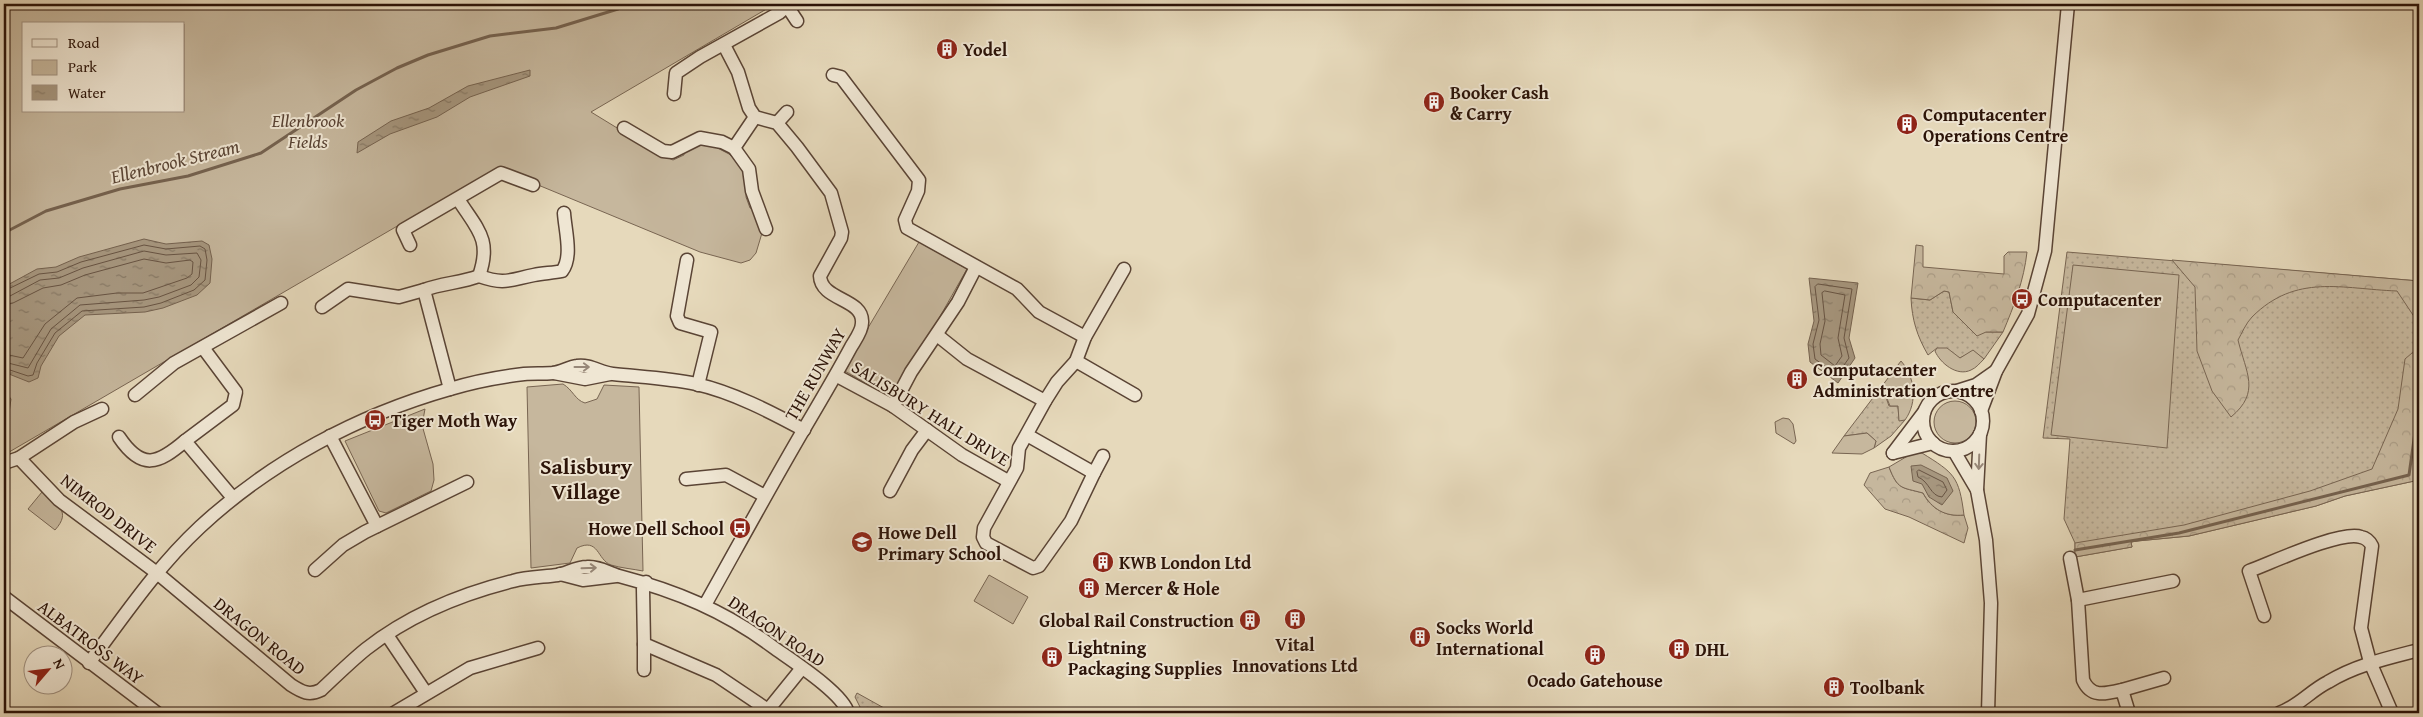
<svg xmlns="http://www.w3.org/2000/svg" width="2423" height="717" font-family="'Gentium Book Plus',serif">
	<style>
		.grass { fill: url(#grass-dots); stroke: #786552 }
		.forest { fill: url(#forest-crowns); stroke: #786552 }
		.green { fill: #c6b79d; stroke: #786552; fill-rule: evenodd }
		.water { fill: url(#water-ripples); stroke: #75624f }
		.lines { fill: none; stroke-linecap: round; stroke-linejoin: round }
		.shore { stroke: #685443; stroke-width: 1 }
		.stream { stroke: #75624f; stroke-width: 3 }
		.minor-casing { stroke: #5a4435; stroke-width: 15 }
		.minor { stroke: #efe6d3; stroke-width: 12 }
		.oneway { stroke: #978778 }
		.labels { text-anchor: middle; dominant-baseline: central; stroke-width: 4; stroke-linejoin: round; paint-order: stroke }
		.poi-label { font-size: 18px; font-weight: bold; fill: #2b1308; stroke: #efe6d3; text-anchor: start }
		.park-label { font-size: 18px; font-style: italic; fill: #5a4435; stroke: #efe6d3 }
		.street-label { font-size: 18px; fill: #2b1308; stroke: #efe6d3 }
		.water-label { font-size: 19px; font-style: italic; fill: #5c4737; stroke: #efe6d3 }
		.district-label { font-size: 22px; font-weight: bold; fill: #2b1308; stroke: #efe6d3 }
	</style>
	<defs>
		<pattern id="grass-dots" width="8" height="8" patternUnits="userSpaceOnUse" patternTransform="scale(1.25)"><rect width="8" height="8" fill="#c6b79d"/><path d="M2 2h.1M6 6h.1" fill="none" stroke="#aa9c86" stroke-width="1.8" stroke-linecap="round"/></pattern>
		<pattern id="forest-crowns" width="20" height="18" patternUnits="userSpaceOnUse" patternTransform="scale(1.25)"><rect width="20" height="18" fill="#c6b79d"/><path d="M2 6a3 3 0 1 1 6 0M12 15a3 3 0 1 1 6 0" fill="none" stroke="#aa9c86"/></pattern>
		<pattern id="water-ripples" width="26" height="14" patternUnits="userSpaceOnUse" patternTransform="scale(1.25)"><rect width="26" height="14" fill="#a6967e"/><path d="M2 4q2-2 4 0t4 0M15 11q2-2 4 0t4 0" fill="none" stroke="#877965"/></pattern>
	</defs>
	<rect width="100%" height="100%" fill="#e6d9bb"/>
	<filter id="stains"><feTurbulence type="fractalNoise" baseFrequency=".004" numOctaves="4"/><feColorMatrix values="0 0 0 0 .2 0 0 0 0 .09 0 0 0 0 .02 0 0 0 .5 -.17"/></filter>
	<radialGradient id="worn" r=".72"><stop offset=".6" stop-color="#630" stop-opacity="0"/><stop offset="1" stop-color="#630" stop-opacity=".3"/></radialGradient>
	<g class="grass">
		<path d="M2067,252L2419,281V480L2345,496L2316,506L2189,536L2137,541L2131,542L2132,547L2075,557V543L2064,519L2070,439L2043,438Z"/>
		<path d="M1944,291L1949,292L1953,312L1986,332H2003L1984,359L1973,351L1960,358L1937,348L1928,355C1917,336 1912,320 1911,298L1930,300Z"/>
		<path d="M1882,386L1889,406H1898L1899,420H1905L1891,436L1874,448L1876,441L1867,433L1844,436Z"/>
		<path d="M857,693L893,713H863L855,697Z"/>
	</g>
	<g class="forest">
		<path d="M1916,245L1923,246V267L2004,274V256L2008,252H2027C2024,280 2014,306 2003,332H1986L1977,336L1953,312L1949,292L1944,291L1930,300L1911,298Z"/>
		<path d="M2172,260L2419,281V324L2397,291C2342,289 2296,273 2252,317C2246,323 2242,333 2238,340C2246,373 2261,392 2231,417L2212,391L2197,351L2195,287Z"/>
		<path d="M2419,352V480L2345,496L2316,506L2189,536L2137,541L2131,542L2132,547L2075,557V543L2184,525L2310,491L2372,469L2398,409L2405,359L2412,353Z"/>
		<path d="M1889,467C1898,490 1901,487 1923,493C1931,509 1946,517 1964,515L1968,528L1964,543L1909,517L1885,509L1864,485L1870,473Z"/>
	</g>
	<g class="green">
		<path d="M4,4H775L591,112L658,153L673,160L684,155V150L704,141L729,154L739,164L747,178L746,197L750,208L754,209L762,233L756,253L750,260L741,263L700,252L497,168L4,455ZM24,24H184V111H24Z"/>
		<path d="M919,242L967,269L893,399L843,370Z"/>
		<path d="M2073,265L2179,275L2167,448L2051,435Z"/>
		<path d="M1937,348H1947L1960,358L1973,350L1984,359C1980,363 1976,368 1971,370C1957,377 1940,363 1935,351Z"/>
		<path d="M1901,361C1915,377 1918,402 1905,420L1899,421L1898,406H1890L1882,386Z"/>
		<path d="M563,384C573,390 575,400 585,403L597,399L604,385L639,387L643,571C633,569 621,568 611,565C597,560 599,537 577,548L570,563L531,568L527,387Z"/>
		<circle cx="1955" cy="422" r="21"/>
		<path d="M425,409L422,425L433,464L434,480L431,491L386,513L379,511L345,441Z"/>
		<path d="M1783,418L1789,419L1793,424L1796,441L1794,444L1776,433L1775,422Z"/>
		<path d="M1867,433L1876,441L1874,448L1862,454L1832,453L1844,436Z"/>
		<path d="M1922,453C1954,473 1959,476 1964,515C1945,517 1932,509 1923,493C1901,487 1898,490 1889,467L1911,454Z"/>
		<path d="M42,492C57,505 72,511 55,530L28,509Z"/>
		<path d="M989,575L1028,597L1013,624L974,601Z"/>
	</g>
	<g class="water">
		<path d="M530,70V76L470,97L437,117L390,134L357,153L358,142L391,121L429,108L468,86Z"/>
		<path d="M144,239L166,244L202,241L209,245L212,259L210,283L197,295L163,308L145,312L85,315L59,336L41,366L38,378L29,382L4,372V287L37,269L56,267L79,257Z"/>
		<path d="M1809,278L1858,283L1849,338L1855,358L1838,383L1810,362L1808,344L1814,321Z"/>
		<path d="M4,390L11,399L9,413L4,417Z"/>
		<path d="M1921,465L1947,478L1953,491L1942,505L1929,497L1922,484L1913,481L1911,466Z"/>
	</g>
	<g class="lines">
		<g class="shore">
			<path d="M1818,284L1852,289L1844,338L1849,358L1837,375L1815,359L1813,344L1819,320L1815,287Z"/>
			<path d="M4,291L39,274L57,272L81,262L144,245L166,249L200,246L205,249L207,260L205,280L194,290L161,303L144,307L82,311L55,333L37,363L33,375L28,376L4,368"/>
			<path d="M1825,291L1845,295L1838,338L1842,356L1835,366L1821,355L1820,344L1825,321L1822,293Z"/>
			<path d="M4,297L10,296L40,280L59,278L83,268L144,251L166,255L197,253L201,260L199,277L191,285L159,297L144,300L80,305L51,329L28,368L4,362"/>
			<path d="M4,305L13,303L43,288L61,285L85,275L144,259L166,263L190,260L193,262L192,274L187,278L143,293H117L77,298L45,324L23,358L4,354"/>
			<path d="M1919,470L1943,482L1947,490L1942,497C1930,496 1930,482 1918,477L1917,472Z"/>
		</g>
		<g class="stream">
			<path d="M4,233L46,211L120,189L188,176L261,153L356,90L397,68L428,55L490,36L556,28L618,9L626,4"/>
			<path d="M2075,550L2179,533L2409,475L2419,404"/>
		</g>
		<g class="minor-casing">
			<g id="minor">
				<path d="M833,75L841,77L919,180L918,191L905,220L907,228L1017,289L1039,312L1085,337"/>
				<path d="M674,94L676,73L700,57L779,13L787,6L797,21"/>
				<path d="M755,117L734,148L749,169L752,191L766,229"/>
				<path d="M777,123L787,112"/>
				<path d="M624,128L663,151L672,152L700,138L722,142L734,148"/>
				<path d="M410,245L403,230L501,173L533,185"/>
				<path d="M687,260L677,316L680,323L711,332L698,385"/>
				<path d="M479,276C505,285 509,280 534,275C543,273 553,273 562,271C573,257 565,230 564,213"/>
				<path d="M322,307L348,289L399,297L424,290"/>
				<path d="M937,335L967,359L1045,401"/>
				<path d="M204,349L236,392L233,405L185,441L233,498"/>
				<path d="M1076,361L1135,395"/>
				<path d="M554,373L585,379L610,374"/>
				<path d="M837,376L893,406L962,455L1008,481"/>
				<path d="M450,389L424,290C442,283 461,283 479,276C492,239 477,229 458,199"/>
				<path d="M1957,391L1976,385L1996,371"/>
				<circle cx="1953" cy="421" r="30"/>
				<path d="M135,395L174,363L281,303"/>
				<path d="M893,406L911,372L958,302L976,267"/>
				<path d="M1981,411L1996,371L2028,314L2045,251L2068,4"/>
				<path d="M1980,434L1977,490L1986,540L1991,603L1988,713"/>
				<path d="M1027,435L1094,473L1071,521L1039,566L1033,568L986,543L983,537L984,528L1017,468L1019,448L1045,401L1057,382L1076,361L1085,337L1124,269"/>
				<path d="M330,436L377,526"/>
				<path d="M119,437C142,471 158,464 185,441"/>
				<path d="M1954,451L1977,490"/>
				<path d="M1893,453L1924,412"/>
				<path d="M1893,453L1933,443"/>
				<path d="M19,458L59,500L157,573L291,685C302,692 309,696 321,690C336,676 350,662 366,649C408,616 461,594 513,581C527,577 543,577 558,575C567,573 577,567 587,567C599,566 608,573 619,576C676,591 725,611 773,647C791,660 843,693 848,713"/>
				<path d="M4,463L19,458L74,422L102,409"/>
				<path d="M1094,473L1103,456"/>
				<path d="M686,479L726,475L765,496"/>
				<path d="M890,491L912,450L927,430"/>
				<path d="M2070,558L2078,600"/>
				<path d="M315,570L343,545L365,532L467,482"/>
				<path d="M560,574L583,580L616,576"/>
				<path d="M646,582L643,589L644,644L716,675L768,710L802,668"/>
				<path d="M4,597L157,713"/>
				<path d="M705,605C738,546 770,487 804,429C820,402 836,375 851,347C855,340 862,331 862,323C864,298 821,301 820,276L841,238L842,232L831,193L797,147L777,123L755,117L749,108L738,72L724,45"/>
				<path d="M2264,616L2249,571C2271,563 2341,530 2361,537C2366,538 2370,542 2372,546L2361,628L2370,662L2392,713"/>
				<path d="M387,635L426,693"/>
				<path d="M89,663C124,616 157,567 200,527C270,462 358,415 450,389C473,382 499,377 524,374C533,373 543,374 553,373C561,372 569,367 577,366C590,364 601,373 613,374C641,377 669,378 696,384C732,392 771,412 804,430"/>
				<path d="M644,670V644"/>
				<path d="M2122,690L2164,678"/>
				<path d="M394,713L470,668L538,648"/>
				<path d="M2129,713L2122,690C2105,694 2091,698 2083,680L2078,600L2173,581"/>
				<path d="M2279,713C2299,706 2310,691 2328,682C2356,665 2388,658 2419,650"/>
			</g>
		</g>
		<use href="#minor" class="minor"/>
	</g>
	<defs><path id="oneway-shaft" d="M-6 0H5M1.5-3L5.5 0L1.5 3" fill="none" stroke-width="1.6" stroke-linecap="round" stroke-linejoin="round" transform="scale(1.25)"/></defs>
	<g class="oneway">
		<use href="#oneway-shaft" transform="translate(582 367)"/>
		<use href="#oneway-shaft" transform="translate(1979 462) rotate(92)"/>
		<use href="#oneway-shaft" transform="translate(589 568) rotate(-2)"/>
	</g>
	<defs>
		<g id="building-disc" transform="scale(1.125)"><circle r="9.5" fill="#8f2418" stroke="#efe6d3"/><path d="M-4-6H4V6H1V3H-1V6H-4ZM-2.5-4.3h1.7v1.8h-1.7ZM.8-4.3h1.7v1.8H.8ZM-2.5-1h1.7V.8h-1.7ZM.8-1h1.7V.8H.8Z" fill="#fff"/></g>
		<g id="bus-disc" transform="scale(1.125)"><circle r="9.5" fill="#8f2418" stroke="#efe6d3"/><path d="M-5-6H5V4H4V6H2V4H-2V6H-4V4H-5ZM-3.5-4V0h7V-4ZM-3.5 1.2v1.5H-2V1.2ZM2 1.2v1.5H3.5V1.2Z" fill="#fff"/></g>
		<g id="school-disc" transform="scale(1.125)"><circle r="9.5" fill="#8f2418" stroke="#efe6d3"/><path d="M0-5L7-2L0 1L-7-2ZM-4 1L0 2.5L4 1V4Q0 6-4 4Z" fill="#fff"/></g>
	</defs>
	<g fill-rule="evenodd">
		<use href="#building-disc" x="947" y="49"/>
		<use href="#building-disc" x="1434" y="102"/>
		<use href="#building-disc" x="1907" y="124"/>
		<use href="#bus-disc" x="2022" y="299"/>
		<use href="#building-disc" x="1797" y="379"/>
		<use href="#bus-disc" x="375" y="420"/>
		<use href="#bus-disc" x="740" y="528"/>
		<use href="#school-disc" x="862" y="542"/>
		<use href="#building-disc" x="1103" y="562"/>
		<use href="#building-disc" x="1089" y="588"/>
		<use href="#building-disc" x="1295" y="619"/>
		<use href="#building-disc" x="1250" y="620"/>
		<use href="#building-disc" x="1420" y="637"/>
		<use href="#building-disc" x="1679" y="649"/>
		<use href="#building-disc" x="1595" y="655"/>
		<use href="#building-disc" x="1052" y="657"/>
		<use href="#building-disc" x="1834" y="687"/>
	</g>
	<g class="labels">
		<g class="poi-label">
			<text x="963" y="49">Yodel</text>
			<text x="1450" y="92">Booker Cash<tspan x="1450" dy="21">&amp; Carry</tspan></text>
			<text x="1923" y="114">Computacenter<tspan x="1923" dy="21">Operations Centre</tspan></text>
			<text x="2038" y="299">Computacenter</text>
			<text x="1813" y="369">Computacenter<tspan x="1813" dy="21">Administration Centre</tspan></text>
			<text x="391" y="420">Tiger Moth Way</text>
			<text x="724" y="528" text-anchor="end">Howe Dell School</text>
			<text x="878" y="532">Howe Dell<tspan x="878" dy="21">Primary School</tspan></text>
			<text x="1119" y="562">KWB London Ltd</text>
			<text x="1105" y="588">Mercer &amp; Hole</text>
			<text x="1234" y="620" text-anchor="end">Global Rail Construction</text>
			<text x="1436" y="627">Socks World<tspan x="1436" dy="21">International</tspan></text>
			<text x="1295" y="644" text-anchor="middle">Vital<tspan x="1295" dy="21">Innovations Ltd</tspan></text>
			<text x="1068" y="647">Lightning<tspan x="1068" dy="21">Packaging Supplies</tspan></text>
			<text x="1695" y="649">DHL</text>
			<text x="1595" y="680" text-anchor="middle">Ocado Gatehouse</text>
			<text x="1850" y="687">Toolbank</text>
		</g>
		<g class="park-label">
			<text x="308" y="120">Ellenbrook<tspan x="308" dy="21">Fields</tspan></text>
		</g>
		<g class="street-label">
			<text transform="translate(815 374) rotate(-60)">THE RUNWAY</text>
			<text transform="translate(931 413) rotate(32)">SALISBURY HALL DRIVE</text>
			<text transform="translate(109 513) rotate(38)">NIMROD DRIVE</text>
			<text transform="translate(777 631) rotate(34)">DRAGON ROAD</text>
			<text transform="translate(260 636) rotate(39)">DRAGON ROAD</text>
			<text transform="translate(91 642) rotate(37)">ALBATROSS WAY</text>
		</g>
		<g class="water-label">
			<text transform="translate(175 161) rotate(-14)">Ellenbrook Stream</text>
		</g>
		<g class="district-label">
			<text x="586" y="466">Salisbury<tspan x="586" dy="25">Village</tspan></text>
		</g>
	</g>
	<rect width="2423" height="717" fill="none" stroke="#e6d9bb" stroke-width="20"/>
	<rect x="5" y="5" width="2413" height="707" fill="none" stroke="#2b1308" stroke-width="2.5"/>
	<rect x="10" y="10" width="2403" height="697" fill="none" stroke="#2b1308"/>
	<rect x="22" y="22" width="162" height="90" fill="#efe6d3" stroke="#a19282"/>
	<rect x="32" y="39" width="25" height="8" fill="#efe6d3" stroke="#a19282"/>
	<text x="68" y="48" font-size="15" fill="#2b1308">Road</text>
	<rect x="32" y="60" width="25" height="15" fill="#c6b79d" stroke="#a19282"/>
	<text x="68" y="72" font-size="15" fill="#2b1308">Park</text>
	<rect x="32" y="85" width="25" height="15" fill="url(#water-ripples)" stroke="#a19282"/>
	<text x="68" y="98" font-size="15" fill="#2b1308">Water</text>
	<g transform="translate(48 670) rotate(62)"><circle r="24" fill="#efe6d3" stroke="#a19282"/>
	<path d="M0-4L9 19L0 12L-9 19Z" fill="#8f2418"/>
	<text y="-8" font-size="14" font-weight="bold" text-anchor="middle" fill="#2b1308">N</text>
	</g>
	<rect width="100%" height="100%" filter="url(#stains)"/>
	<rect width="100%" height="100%" fill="url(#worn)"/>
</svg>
